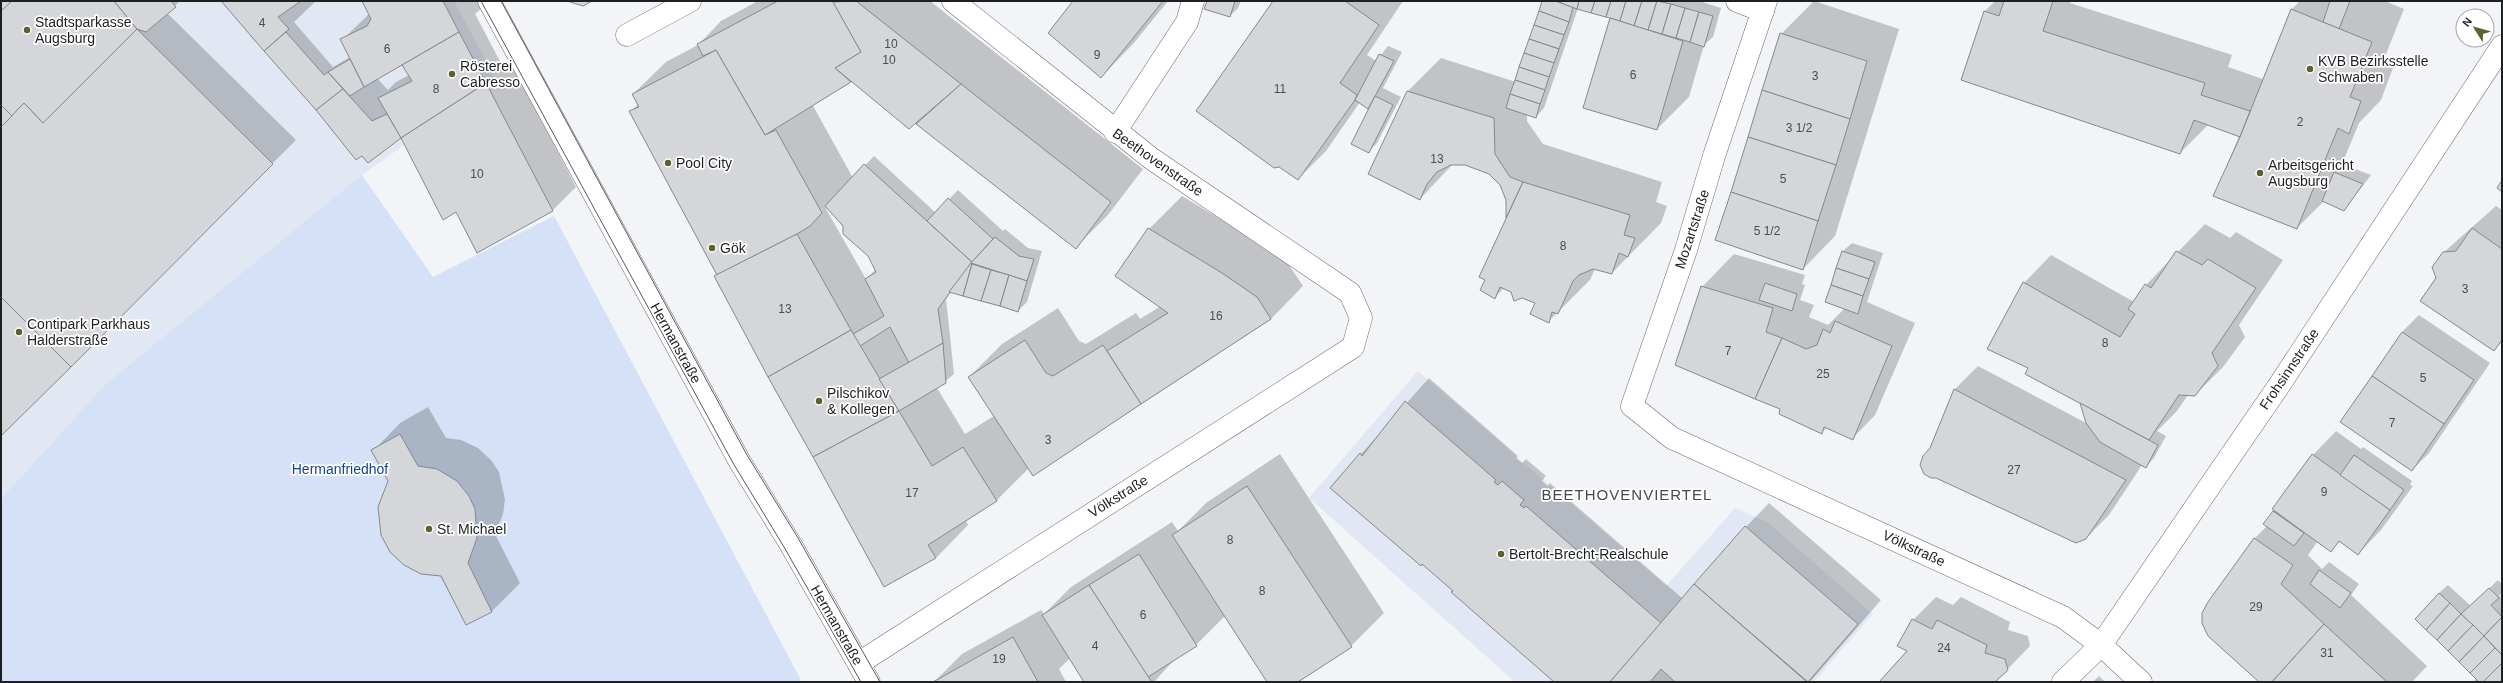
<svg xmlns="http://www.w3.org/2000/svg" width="2503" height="683" font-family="Arial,sans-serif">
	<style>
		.built { fill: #e2e8f3 }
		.green { fill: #d4e1f6 }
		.shadow { fill: #0003; fill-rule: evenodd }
		.building { fill: #d4d6da; stroke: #86888c }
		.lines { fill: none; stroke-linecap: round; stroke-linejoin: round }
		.minor-casing { stroke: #696b6f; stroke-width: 23 }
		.minor { stroke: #fff; stroke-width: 22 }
		.tram { stroke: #57585a; stroke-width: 1 }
		.poi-dot { fill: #5d612f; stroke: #fff; stroke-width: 1.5 }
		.labels { text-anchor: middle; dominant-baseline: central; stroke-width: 3.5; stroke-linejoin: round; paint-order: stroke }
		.number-label { font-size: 12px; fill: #4c4d4e }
		.poi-label { font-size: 14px; fill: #1e1f20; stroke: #fff; text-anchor: start }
		.street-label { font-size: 14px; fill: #1e1f20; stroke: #fff }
		.park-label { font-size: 14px; fill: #14448e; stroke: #fff }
		.neighbourhood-label { font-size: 15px; letter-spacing: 1px; fill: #46484c; stroke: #fff }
	</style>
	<rect width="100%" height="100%" fill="#f2f4f8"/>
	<g class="built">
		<path d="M1,1H454L496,80L362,175L1,499Z"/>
		<path d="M1418,371L1666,586L1735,508L1767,522L1873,614L1814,682H1515L1309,498Z"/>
	</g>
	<path class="green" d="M362,175L433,277L554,216L802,682H1V499L105,385Z"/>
	<g class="shadow">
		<path d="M1,1H180L167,13L296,140L1,434Z"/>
		<path d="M223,1H316L294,22L333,67L350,57L342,40L369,14L363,1H478L482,8L475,14L502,65L510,60L576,187L553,210L478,251L456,211L401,137L368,161L317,110ZM407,62L409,75L396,82L388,90L377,78Z"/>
		<path d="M758,1H930L1143,169L1108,215L1076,247L916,122L851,80L812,104L853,178L874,156L936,213L958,190L1003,231L1005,229L1028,248L1042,251L1027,302L1018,311L951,292L946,299L954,374L937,388L965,434L994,416L969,377L1002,344L1058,308L1079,341L1086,344L1136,313L1140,319L1161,306L1149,229L1182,196L1255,240L1289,265L1303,286L1271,319L1033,475L1029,468L997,500L966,521L968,525L936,558L716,276L717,274L631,111L638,104L633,94L666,62L698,45L721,21ZM827,207L869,255L876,269L866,279L826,209Z"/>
		<path d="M1074,1H1168L1133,44L1101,77Z"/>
		<path d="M1208,1H1241L1238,8L1230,16Z"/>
		<path d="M1274,1H1403L1367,55L1376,61L1388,46L1402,52L1383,88L1401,97L1377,143L1368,152L1370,109L1360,102L1326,151L1298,179Z"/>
		<path d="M1543,1H1699L1721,8L1713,37L1704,45L1689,97L1657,129L1611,18L1578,8L1544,108L1536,117L1527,114V121L1543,144L1662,182L1656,202L1667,206L1661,223L1612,273L1595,269L1590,280L1548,322L1536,303L1504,288L1495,297L1486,280L1507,218V200L1501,184L1490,173L1465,164H1453L1420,199L1370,174L1408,91L1441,58L1516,82Z"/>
		<path d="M1814,1L1899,29L1835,236L1803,269L1781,34Z"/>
		<path d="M1995,1H2071L2070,3L2232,55L2228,67L2263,79L2292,9L2300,1H2385L2404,9L2382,64L2393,68L2381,100L2359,123L2342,164L2371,175L2344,210L2324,201L2297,228L2215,195L2239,136L2208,125L2180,153L1984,12Z"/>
		<path d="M2496,206L2502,210V341L2494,350L2437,278L2444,252Z"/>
		<path d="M2205,224L2230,238L2236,232L2283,260L2239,325L2245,337L2223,367L2195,395H2188L2177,411L2157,431L2166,436L2154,458L2146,467L2142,465L2109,515L2086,538L1931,449L1955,389L1978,366L2088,424L2081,403L2030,368L2024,283L2051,255L2134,302L2146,285Z"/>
		<path d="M1852,243L1883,253L1867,302L1915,323L1875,415L1852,439L1827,427L1822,432L1782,409L1702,287L1734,254L1805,275L1802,284L1805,285L1800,300L1814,305L1809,317L1828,325L1845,308L1826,302L1843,251Z"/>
		<path d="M2419,315L2490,363L2429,453L2412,470L2342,422L2402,332Z"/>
		<path d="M1429,378L1518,456L1516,458L1522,463L1526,459L1546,476L1542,481L1548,486L1550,483L1683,599L1746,527L1769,503L1881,600L1810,682H1556L1454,590L1361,454Z"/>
		<path d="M428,407L446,438L461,440L478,448L491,460L499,472L505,500L503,514L495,534L520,583L492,611L466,624L373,451L400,423Z"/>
		<path d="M2336,431L2361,449L2363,447L2412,481L2410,485L2413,486L2381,530L2358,554L2340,541L2331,551L2318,541L2308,555L2322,569L2329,562L2359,584L2351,595L2427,666L2412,682H2259L2209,636V602L2255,538L2267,526L2265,524L2313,455Z"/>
		<path d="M1280,454L1384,613L1351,646L1296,682H1269L1225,616L1196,645L1174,660L1154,682H1085L1070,658L1059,669L1066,682H934L962,654L1041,610L1044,614L1071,587L1172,522L1178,531L1206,503Z"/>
		<path d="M2498,580L2502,584V593L2499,596L2502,598V682H2473L2477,678L2439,593L2448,585L2471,606Z"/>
		<path d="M1936,597L1953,605L1961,597L2010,622L2008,630L2028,636L2030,646L1995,682H1880L1909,650L1913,620ZM1929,627L1937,631L1928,629Z"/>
		<path d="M2099,676L2105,682H2093Z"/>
	</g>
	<g class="building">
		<path d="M1,1H114L137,29L43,123L24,103L12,116L1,105Z"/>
		<path d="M1,1H12L1,11Z"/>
		<path d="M114,1H171L176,7L146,32L137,29Z"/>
		<path d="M221,1H301L278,17L289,29L264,51Z"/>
		<path d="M362,1H443L459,32L364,87L340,39L367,26L371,19Z"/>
		<path d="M567,1H592L583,6Z"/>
		<path d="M778,1H833L861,52L835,68L851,82L765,135L716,50L703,56L697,44Z"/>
		<path d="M856,1L961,84L909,129L835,68L861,52L833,2Z"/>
		<path d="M1073,1H1163L1101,78L1048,33Z"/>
		<path d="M1207,1H1235L1230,17L1204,9Z"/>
		<path d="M1273,1H1345L1379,25L1340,83L1357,95L1355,100L1298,180L1279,167L1274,168L1196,111Z"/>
		<path d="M1542,1H1555L1573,7L1569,22L1539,11Z"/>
		<path d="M1562,1H1579L1577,9L1561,3Z"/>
		<path d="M1579,1H1595L1591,13L1577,9Z"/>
		<path d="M1595,1H1611L1606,17L1591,13Z"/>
		<path d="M1611,1H1626L1620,21L1606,17Z"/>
		<path d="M1626,1H1642L1634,26L1620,21Z"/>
		<path d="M1642,1H1657L1648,30L1634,26Z"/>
		<path d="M1657,1L1671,4L1662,34L1648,30Z"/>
		<path d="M2004,1H2053L2043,31L2205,83L2201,95L2250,111L2240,137L2194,120L2180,154L1961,80L1984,11L1999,16Z"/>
		<path d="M2330,1H2350L2339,29L2323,22Z"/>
		<path d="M1671,4L1685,8L1676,38L1662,34Z"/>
		<path d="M1685,8L1699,12L1690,42L1676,38Z"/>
		<path d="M2291,9L2372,42L2350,97L2361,101L2349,134L2338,128L2297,229L2213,196L2240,137Z"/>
		<path d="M1539,11L1569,22L1564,35L1534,25Z"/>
		<path d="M1699,12L1713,16L1704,47L1690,42Z"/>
		<path d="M1610,18L1683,41L1657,130L1583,108Z"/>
		<path d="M1534,25L1564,35L1559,49L1529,39Z"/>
		<path d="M137,29L273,164L71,367L1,297V127L24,103L43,123Z"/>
		<path d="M286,32L324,75L328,72L343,89L316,110L264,51Z"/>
		<path d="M459,32L486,83L401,138L378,98L412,81L402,65Z"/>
		<path d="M1780,33L1867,61L1850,119L1762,90Z"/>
		<path d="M1529,39L1559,49L1554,63L1524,53Z"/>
		<path d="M716,50L765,135L776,130L822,213L810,226L797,234L717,275L629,111L639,107L632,94Z"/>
		<path d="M1524,53L1554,63L1549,77L1519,67Z"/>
		<path d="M1379,54L1394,61L1368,109L1355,100Z"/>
		<path d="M350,59L364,87L350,96L328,72Z"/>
		<path d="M1519,67L1549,77L1545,90L1515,80Z"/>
		<path d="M1515,80L1545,90L1540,104L1510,94Z"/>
		<path d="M486,83L553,211L477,253L456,212L443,220L401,138Z"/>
		<path d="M961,84L1111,202L1076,249L916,124Z"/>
		<path d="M343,89L372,121L387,114L401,138L368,163L362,156L356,160L316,110Z"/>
		<path d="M1762,90L1850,119L1836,165L1748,137Z"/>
		<path d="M1407,91L1494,118L1495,154L1510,177L1523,182L1506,218V200L1500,185L1489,174L1465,165H1451L1437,172L1427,184L1420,200L1368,174Z"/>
		<path d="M1510,94L1540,104L1536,118L1506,108Z"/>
		<path d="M1375,96L1393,105L1369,153L1351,144Z"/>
		<path d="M1,105L12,116L1,127Z"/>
		<path d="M1748,137L1836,165L1818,221L1731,192Z"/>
		<path d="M864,164L972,262L938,309L943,343L909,363L890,327L860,346L853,334L884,316L865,279L876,272L868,256L843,234V226L825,206Z"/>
		<path d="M2334,172L2363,184L2344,211L2322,201Z"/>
		<path d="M2502,180V192L2497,188Z"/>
		<path d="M1523,182L1630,215L1624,235L1635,238L1628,257L1619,253L1612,274L1593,269L1579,275L1573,281L1558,314L1552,312L1549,323L1530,314L1535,303L1522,298L1514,301L1511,292L1500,287L1495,299L1480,290L1485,280L1479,277Z"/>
		<path d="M1731,192L1818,221L1803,270L1715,240Z"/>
		<path d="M948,198L993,239L972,262L927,221Z"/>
		<path d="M1148,228L1222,273L1257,297L1271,319L1141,404L1107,351L1168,313L1115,276Z"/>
		<path d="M2472,228L2502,249V340L2494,351L2420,301L2436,278L2432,267L2443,252L2456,251Z"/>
		<path d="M797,234L851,330L768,377L714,276Z"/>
		<path d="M995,237L1019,256L1034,259L1027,281L971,263Z"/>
		<path d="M1842,251L1875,262L1869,279L1836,268Z"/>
		<path d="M2176,251L2202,265L2208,259L2256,288L2212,353L2218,366L2195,396L2179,395L2149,440L2025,374L2028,368L1987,349L2023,282L2120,337L2135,314L2128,309L2145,284L2151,288Z"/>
		<path d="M971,263L972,264L963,296L949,292Z"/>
		<path d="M972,264L991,270L981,301L963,296Z"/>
		<path d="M1836,268L1869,279L1863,296L1831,285Z"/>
		<path d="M991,270L1009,275L1000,306L981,301Z"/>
		<path d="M1009,275L1027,281L1018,312L1000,306Z"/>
		<path d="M1765,283L1797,294L1792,311L1759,300Z"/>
		<path d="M1831,285L1863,296L1858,314L1825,302Z"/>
		<path d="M1701,286L1773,308L1766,332L1782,338L1755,399L1675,365Z"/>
		<path d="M1,297L71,367L1,436Z"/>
		<path d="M1835,321L1892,346L1853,440L1824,427L1822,434L1779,414L1780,409L1755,399L1782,338L1806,349L1817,345L1823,329L1830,333Z"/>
		<path d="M851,330L899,411L813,457L768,377Z"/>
		<path d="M2402,332L2474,380L2444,424L2372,376Z"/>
		<path d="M1025,340L1046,373L1053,376L1103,345L1141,404L1033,476L968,377Z"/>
		<path d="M943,343L946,383L899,411L879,379Z"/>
		<path d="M2372,376L2444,424L2412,471L2340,422Z"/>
		<path d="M1954,389L2126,480L2086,539L2076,543L1936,478H1931L1924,474L1920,465L1923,456L1930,448Z"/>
		<path d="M1405,401L1496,480L1494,482L1498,485L1502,481L1524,500L1520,505L1524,508L1526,506L1661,623L1610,682H1554L1451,592L1453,591L1422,564L1421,566L1330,488L1360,453L1362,456Z"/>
		<path d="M2080,403L2158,445L2146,468L2100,442L2086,423Z"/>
		<path d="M899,411L932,466L963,447L997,501L928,545L936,558L884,587L813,457Z"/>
		<path d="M400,434L418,466L437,469L457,481L469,496L475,509L477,538L468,563L492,612L466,625L441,576L421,574L404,565L390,552L381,535L378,507L388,481L371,450Z"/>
		<path d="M2312,454L2390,510L2358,555L2339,541L2331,552L2272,509Z"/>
		<path d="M2354,455L2404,490L2390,510L2340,475Z"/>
		<path d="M1247,486L1352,647L1298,682H1267L1172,535Z"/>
		<path d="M2273,511L2304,533L2294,546L2263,524Z"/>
		<path d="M1745,526L1858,624L1808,682L1694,584Z"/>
		<path d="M2254,538L2293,565L2281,584L2324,624L2272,682H2259L2208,636L2202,623V613L2208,602Z"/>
		<path d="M1139,554L1197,646L1148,677L1089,585Z"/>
		<path d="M2319,570L2351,593L2340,608L2310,584Z"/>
		<path d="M1694,584L1807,682H1675L1661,669L1650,682H1610Z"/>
		<path d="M1089,585L1151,681V682H1084L1042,615Z"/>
		<path d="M2489,588L2499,598L2491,605L2502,617L2484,636L2461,614Z"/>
		<path d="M2439,593L2450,603L2426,630L2415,619Z"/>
		<path d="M2450,603L2461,614L2437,640L2426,630Z"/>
		<path d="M2461,614L2473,625L2448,651L2437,640Z"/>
		<path d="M2502,617V655L2484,636Z"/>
		<path d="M1912,619L1932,629L1937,620L1987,645L1985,653L2005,659L2008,670L1995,682H1879L1907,651L1897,646Z"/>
		<path d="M2324,624L2387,682H2272Z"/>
		<path d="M2473,625L2484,636L2459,662L2448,651Z"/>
		<path d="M2484,636L2495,648L2470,673L2459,662Z"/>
		<path d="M1013,637L1038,682H933Z"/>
		<path d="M2495,648L2502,655V663L2483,682H2479L2470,673Z"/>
		<path d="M2502,663V682H2483Z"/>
	</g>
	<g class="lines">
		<g class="minor-casing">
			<g id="minor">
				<path d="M489,1L740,462L791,545L869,682"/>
				<path d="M1737,1L1763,11"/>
				<path d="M1766,1L1714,156L1686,250L1632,406L1672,438L2063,617L2101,645L2141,682"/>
				<path d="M627,35L690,1"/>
				<path d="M1115,132L1187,22L1193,1"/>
				<path d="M859,663L1353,347L1361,318L1350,293L1152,159L953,1"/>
				<path d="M2063,682L2101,645L2203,496L2278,387L2502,46"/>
			</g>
		</g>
		<use href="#minor" class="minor"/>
		<g class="tram">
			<path d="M481,1L733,463L784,547L861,682"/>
			<path d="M501,1L747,455L798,538L880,682"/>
		</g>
	</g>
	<g class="poi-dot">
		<circle cx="27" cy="30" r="4"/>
		<circle cx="2310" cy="69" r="4"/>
		<circle cx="452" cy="74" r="4"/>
		<circle cx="668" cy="163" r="4"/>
		<circle cx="2260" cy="173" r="4"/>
		<circle cx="712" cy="248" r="4"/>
		<circle cx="19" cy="332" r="4"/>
		<circle cx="819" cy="401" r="4"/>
		<circle cx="429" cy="529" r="4"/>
		<circle cx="1501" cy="554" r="4"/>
	</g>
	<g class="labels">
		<g class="number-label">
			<text x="262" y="23">4</text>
			<text x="891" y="44">10</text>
			<text x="387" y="49">6</text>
			<text x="1097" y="55">9</text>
			<text x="889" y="60">10</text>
			<text x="1633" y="75">6</text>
			<text x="1815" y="76">3</text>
			<text x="436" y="89">8</text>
			<text x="1280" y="89">11</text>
			<text x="2300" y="122">2</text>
			<text x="1799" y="128">3 1/2</text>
			<text x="1437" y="159">13</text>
			<text x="477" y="174">10</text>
			<text x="1783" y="179">5</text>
			<text x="1767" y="231">5 1/2</text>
			<text x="1563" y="246">8</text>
			<text x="2465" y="289">3</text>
			<text x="785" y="309">13</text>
			<text x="1216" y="316">16</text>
			<text x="2105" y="343">8</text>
			<text x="1728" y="351">7</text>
			<text x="1823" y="374">25</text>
			<text x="2423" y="378">5</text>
			<text x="2392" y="423">7</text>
			<text x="1048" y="440">3</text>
			<text x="2014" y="470">27</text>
			<text x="2324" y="492">9</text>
			<text x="912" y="493">17</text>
			<text x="1230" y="540">8</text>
			<text x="1262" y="591">8</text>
			<text x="2256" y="607">29</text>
			<text x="1143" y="615">6</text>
			<text x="1095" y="646">4</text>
			<text x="1944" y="648">24</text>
			<text x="2327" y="653">31</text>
			<text x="999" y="659">19</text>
		</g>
		<g class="poi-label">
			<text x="35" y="22">Stadtsparkasse<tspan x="35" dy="16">Augsburg</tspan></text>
			<text x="2318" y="61">KVB Bezirksstelle<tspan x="2318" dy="16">Schwaben</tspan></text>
			<text x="460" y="66">Rösterei<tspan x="460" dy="16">Cabresso</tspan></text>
			<text x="676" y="163">Pool City</text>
			<text x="2268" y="165">Arbeitsgericht<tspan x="2268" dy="16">Augsburg</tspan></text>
			<text x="720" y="248">Gök</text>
			<text x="27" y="324">Contipark Parkhaus<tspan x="27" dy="16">Halderstraße</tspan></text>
			<text x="827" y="393">Pilschikov<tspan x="827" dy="16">&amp; Kollegen</tspan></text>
			<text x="437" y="529">St. Michael</text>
			<text x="1509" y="554">Bertolt-Brecht-Realschule</text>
		</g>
		<g class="street-label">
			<text transform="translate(1158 162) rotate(35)">Beethovenstraße</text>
			<text transform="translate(1692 229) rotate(-72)">Mozartstraße</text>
			<text transform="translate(676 343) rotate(61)">Hermanstraße</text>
			<text transform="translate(2289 369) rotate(-56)">Frohsinnstraße</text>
			<text transform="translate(1118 496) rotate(-32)">Völkstraße</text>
			<text transform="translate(1914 548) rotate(25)">Völkstraße</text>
			<text transform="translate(837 625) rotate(60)">Hermanstraße</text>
		</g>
		<g class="park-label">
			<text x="340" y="469">Hermanfriedhof</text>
		</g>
		<g class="neighbourhood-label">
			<text x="1627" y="494">BEETHOVENVIERTEL</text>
		</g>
	</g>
	<rect width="2503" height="683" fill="none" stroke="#1e1f20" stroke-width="4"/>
	<g transform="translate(2475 28) rotate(307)"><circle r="19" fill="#ffffff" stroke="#a5a5a6"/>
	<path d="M0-3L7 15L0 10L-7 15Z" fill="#5d612f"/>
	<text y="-6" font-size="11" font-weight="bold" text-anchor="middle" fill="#1e1f20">N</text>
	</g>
</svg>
